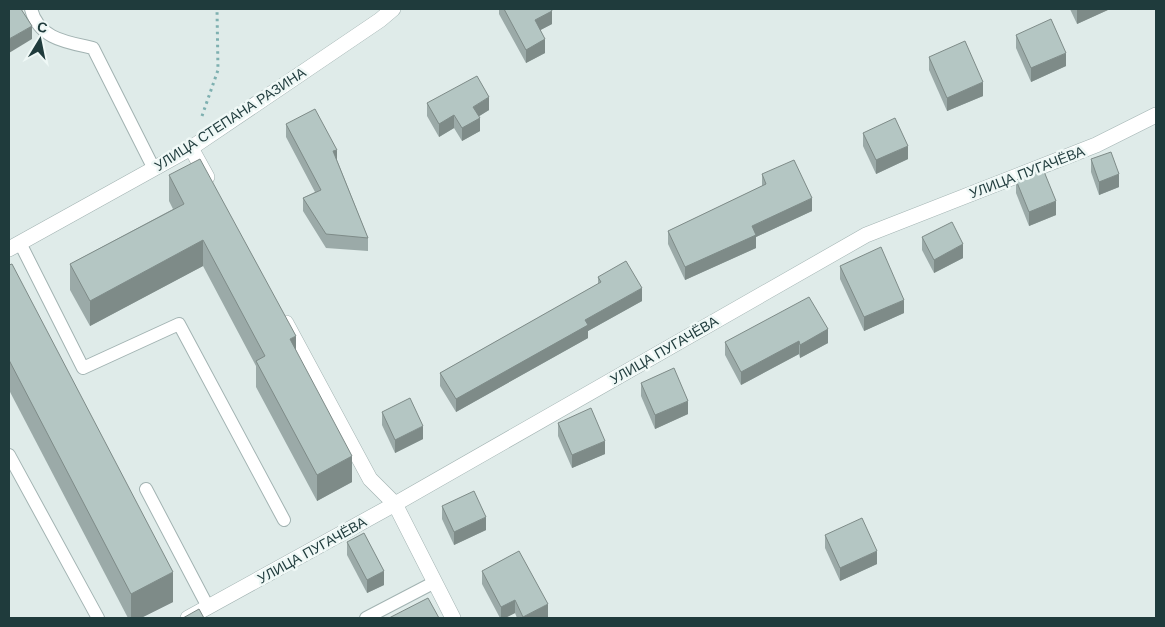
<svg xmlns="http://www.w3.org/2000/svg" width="1165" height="627" font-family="Arial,sans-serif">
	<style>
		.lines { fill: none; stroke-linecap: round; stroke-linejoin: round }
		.lane-casing { stroke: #a2b3b2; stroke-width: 14 }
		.street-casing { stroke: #a2b3b2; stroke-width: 16 }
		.path { stroke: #7eb0b0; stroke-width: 3; stroke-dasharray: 2.5 4; stroke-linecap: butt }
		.lane { stroke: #fff; stroke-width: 12 }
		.street { stroke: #fff; stroke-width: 15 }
		.wall { fill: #9baaa8 }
		.shaded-wall { fill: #7e8b88 }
		.building { fill: #b4c6c3; stroke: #7e8b88 }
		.labels { text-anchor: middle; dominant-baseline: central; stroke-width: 5; stroke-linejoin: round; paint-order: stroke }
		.street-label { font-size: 14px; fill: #1f3b3c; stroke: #eff8f6 }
	</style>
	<rect width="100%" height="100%" fill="#dfebe9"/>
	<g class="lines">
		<g class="lane-casing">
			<g id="lane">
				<path d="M31,9C39,39 66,42 93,48L154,169"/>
				<path d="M20,243L83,368L179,324L284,520"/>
				<path d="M9,455L98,618"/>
				<path d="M146,489L208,607"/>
				<path d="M366,618L435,582"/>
			</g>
		</g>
		<g class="street-casing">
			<g id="street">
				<path d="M191,148L207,177"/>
				<path d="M9,249L191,148L380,20L393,9"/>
				<path d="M286,323L370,479L395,504L453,618"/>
				<path d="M188,618L395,504L866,235L1096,145L1156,115"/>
			</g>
		</g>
		<path class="path" d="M202,116L218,70L217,9"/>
		<use href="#lane" class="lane"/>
		<use href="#street" class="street"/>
	</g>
	<g class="wall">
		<path d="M499,9H551L552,24L540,30L545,53L526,63L499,14Z"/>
		<path d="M1070,9H1110L1077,24Z"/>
		<path d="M1016,35L1066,66L1031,82L1016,48Z"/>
		<path d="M929,57L983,96L947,111L929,70Z"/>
		<path d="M427,103L489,110L479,116L480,131L462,141L454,128L439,137L427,116Z"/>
		<path d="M286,124L337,160L368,238V251L326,248L303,211V198L315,192L286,137Z"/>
		<path d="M863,133L908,159L876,174L863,146Z"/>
		<path d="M1155,134H1156V150L1155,148Z"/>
		<path d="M1091,159L1119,187L1099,195L1091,172Z"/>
		<path d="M762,174L812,211L756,237V248L685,280L668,244V231L762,186Z"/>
		<path d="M169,175L296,350L352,482L317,501L256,387V366L203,266L90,326L70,290V264L173,209L169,201Z"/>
		<path d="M1016,180L1056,215L1029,226L1016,193Z"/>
		<path d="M922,237L963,258L934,273L922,250Z"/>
		<path d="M9,265L173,602L141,618H128L9,390Z"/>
		<path d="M840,266L904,313L864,331L840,279Z"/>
		<path d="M598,277L642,301L588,331V338L456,412L440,386V373L598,284Z"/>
		<path d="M828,329V343L800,358L799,354L741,385L725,355V342Z"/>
		<path d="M641,383L688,414L655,429L641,396Z"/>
		<path d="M382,412L423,439L395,453L382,425Z"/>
		<path d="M558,423L605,454L572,468L558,436Z"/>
		<path d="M442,506L486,530L454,545L442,519Z"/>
		<path d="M825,535L877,564L840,581L825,548Z"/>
		<path d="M347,542L384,585L367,593L347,555Z"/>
		<path d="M482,571L548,617L546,618H517L515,613L505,618H500L482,584Z"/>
	</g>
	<g class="shaded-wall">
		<path d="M1080,9H1110L1077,24V10Z"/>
		<path d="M552,11V24L535,33V20Z"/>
		<path d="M32,26V39L9,53V39Z"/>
		<path d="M545,39V53L526,63V50Z"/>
		<path d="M1066,53V66L1031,82V68Z"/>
		<path d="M983,82V96L947,111V98Z"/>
		<path d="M489,97V110L473,120V107Z"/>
		<path d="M454,115V128L439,137V124Z"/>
		<path d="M480,118V131L462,141V128Z"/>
		<path d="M908,146V159L876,174V160Z"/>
		<path d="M337,150V163L333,151Z"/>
		<path d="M1119,174V187L1099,195V182Z"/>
		<path d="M812,198V211L756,237V248L685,280V267L752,226Z"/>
		<path d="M1056,201V215L1029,226V212Z"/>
		<path d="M203,240V266L90,326V301Z"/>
		<path d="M963,244V258L934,273V260Z"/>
		<path d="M642,288V301L588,331V338L456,412V399L585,320Z"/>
		<path d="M904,300V313L864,331V317Z"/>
		<path d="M828,329V343L800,358V345Z"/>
		<path d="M296,336V362L290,339Z"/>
		<path d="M799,341V354L741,385V372Z"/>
		<path d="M688,401V414L655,429V415Z"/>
		<path d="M423,426V439L395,453V440Z"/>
		<path d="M605,441V454L572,468V455Z"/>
		<path d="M352,456V482L317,501V475Z"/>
		<path d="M486,517V530L454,545V532Z"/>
		<path d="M877,551V564L840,581V568Z"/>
		<path d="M384,571V585L367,593V580Z"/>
		<path d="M173,572V602L141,618H131V594Z"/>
		<path d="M515,600V613L505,618H501V607Z"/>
		<path d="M548,604V617L546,618H523V617Z"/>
	</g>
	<g class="building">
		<path d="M9,9H21L32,26L9,39Z"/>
		<path d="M504,9H551L552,11L535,20L545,39L526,50Z"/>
		<path d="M1051,19L1066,53L1031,68L1016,35Z"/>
		<path d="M965,41L983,82L947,98L929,57Z"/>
		<path d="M477,76L489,97L473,107L480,118L462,128L454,115L439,124L427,103Z"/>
		<path d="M315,109L337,150L333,151L368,238L326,234L303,198L321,190L286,124Z"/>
		<path d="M895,118L908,146L876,160L863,133Z"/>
		<path d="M1111,152L1119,174L1099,182L1091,159Z"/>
		<path d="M200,159L296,336L290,339L352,456L317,475L256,361L265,356L203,240L90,301L70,264L184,204L169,175Z"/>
		<path d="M794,160L812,198L752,226L756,235L685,267L668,231L766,184L762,174Z"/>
		<path d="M1043,169L1056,201L1029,212L1016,180Z"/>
		<path d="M952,222L963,244L934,260L922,237Z"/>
		<path d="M881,247L904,300L864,317L840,266Z"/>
		<path d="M626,261L642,288L585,320L588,325L456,399L440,373L601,282L598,277Z"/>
		<path d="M12,264L173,572L131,594L9,360V265Z"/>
		<path d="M809,297L828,329L800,345L799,341L741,372L725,342Z"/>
		<path d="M674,368L688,401L655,415L641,383Z"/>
		<path d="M410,398L423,426L395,440L382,412Z"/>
		<path d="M591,408L605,441L572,455L558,423Z"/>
		<path d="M474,491L486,517L454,532L442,506Z"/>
		<path d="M862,518L877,551L840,568L825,535Z"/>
		<path d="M364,533L384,571L367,580L347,542Z"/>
		<path d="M519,551L548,604L523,617L515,600L501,607L482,571Z"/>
		<path d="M428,598L439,618H389Z"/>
		<path d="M199,609L204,618H183Z"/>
	</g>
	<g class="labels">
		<g class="street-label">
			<text transform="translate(230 119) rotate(-33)">УЛИЦА СТЕПАНА РАЗИНА</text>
			<text transform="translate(1027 172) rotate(-21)">УЛИЦА ПУГАЧЁВА</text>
			<text transform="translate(664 350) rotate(-30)">УЛИЦА ПУГАЧЁВА</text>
			<text transform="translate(312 550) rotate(-29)">УЛИЦА ПУГАЧЁВА</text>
		</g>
	</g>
	<rect width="1165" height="627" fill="none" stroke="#1f3b3c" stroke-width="20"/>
	<g transform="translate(40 40) rotate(10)" stroke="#eff8f6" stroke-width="4" paint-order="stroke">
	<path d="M0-4L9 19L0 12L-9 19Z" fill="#1f3b3c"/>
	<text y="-8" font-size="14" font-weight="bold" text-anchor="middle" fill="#1f3b3c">С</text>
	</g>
</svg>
